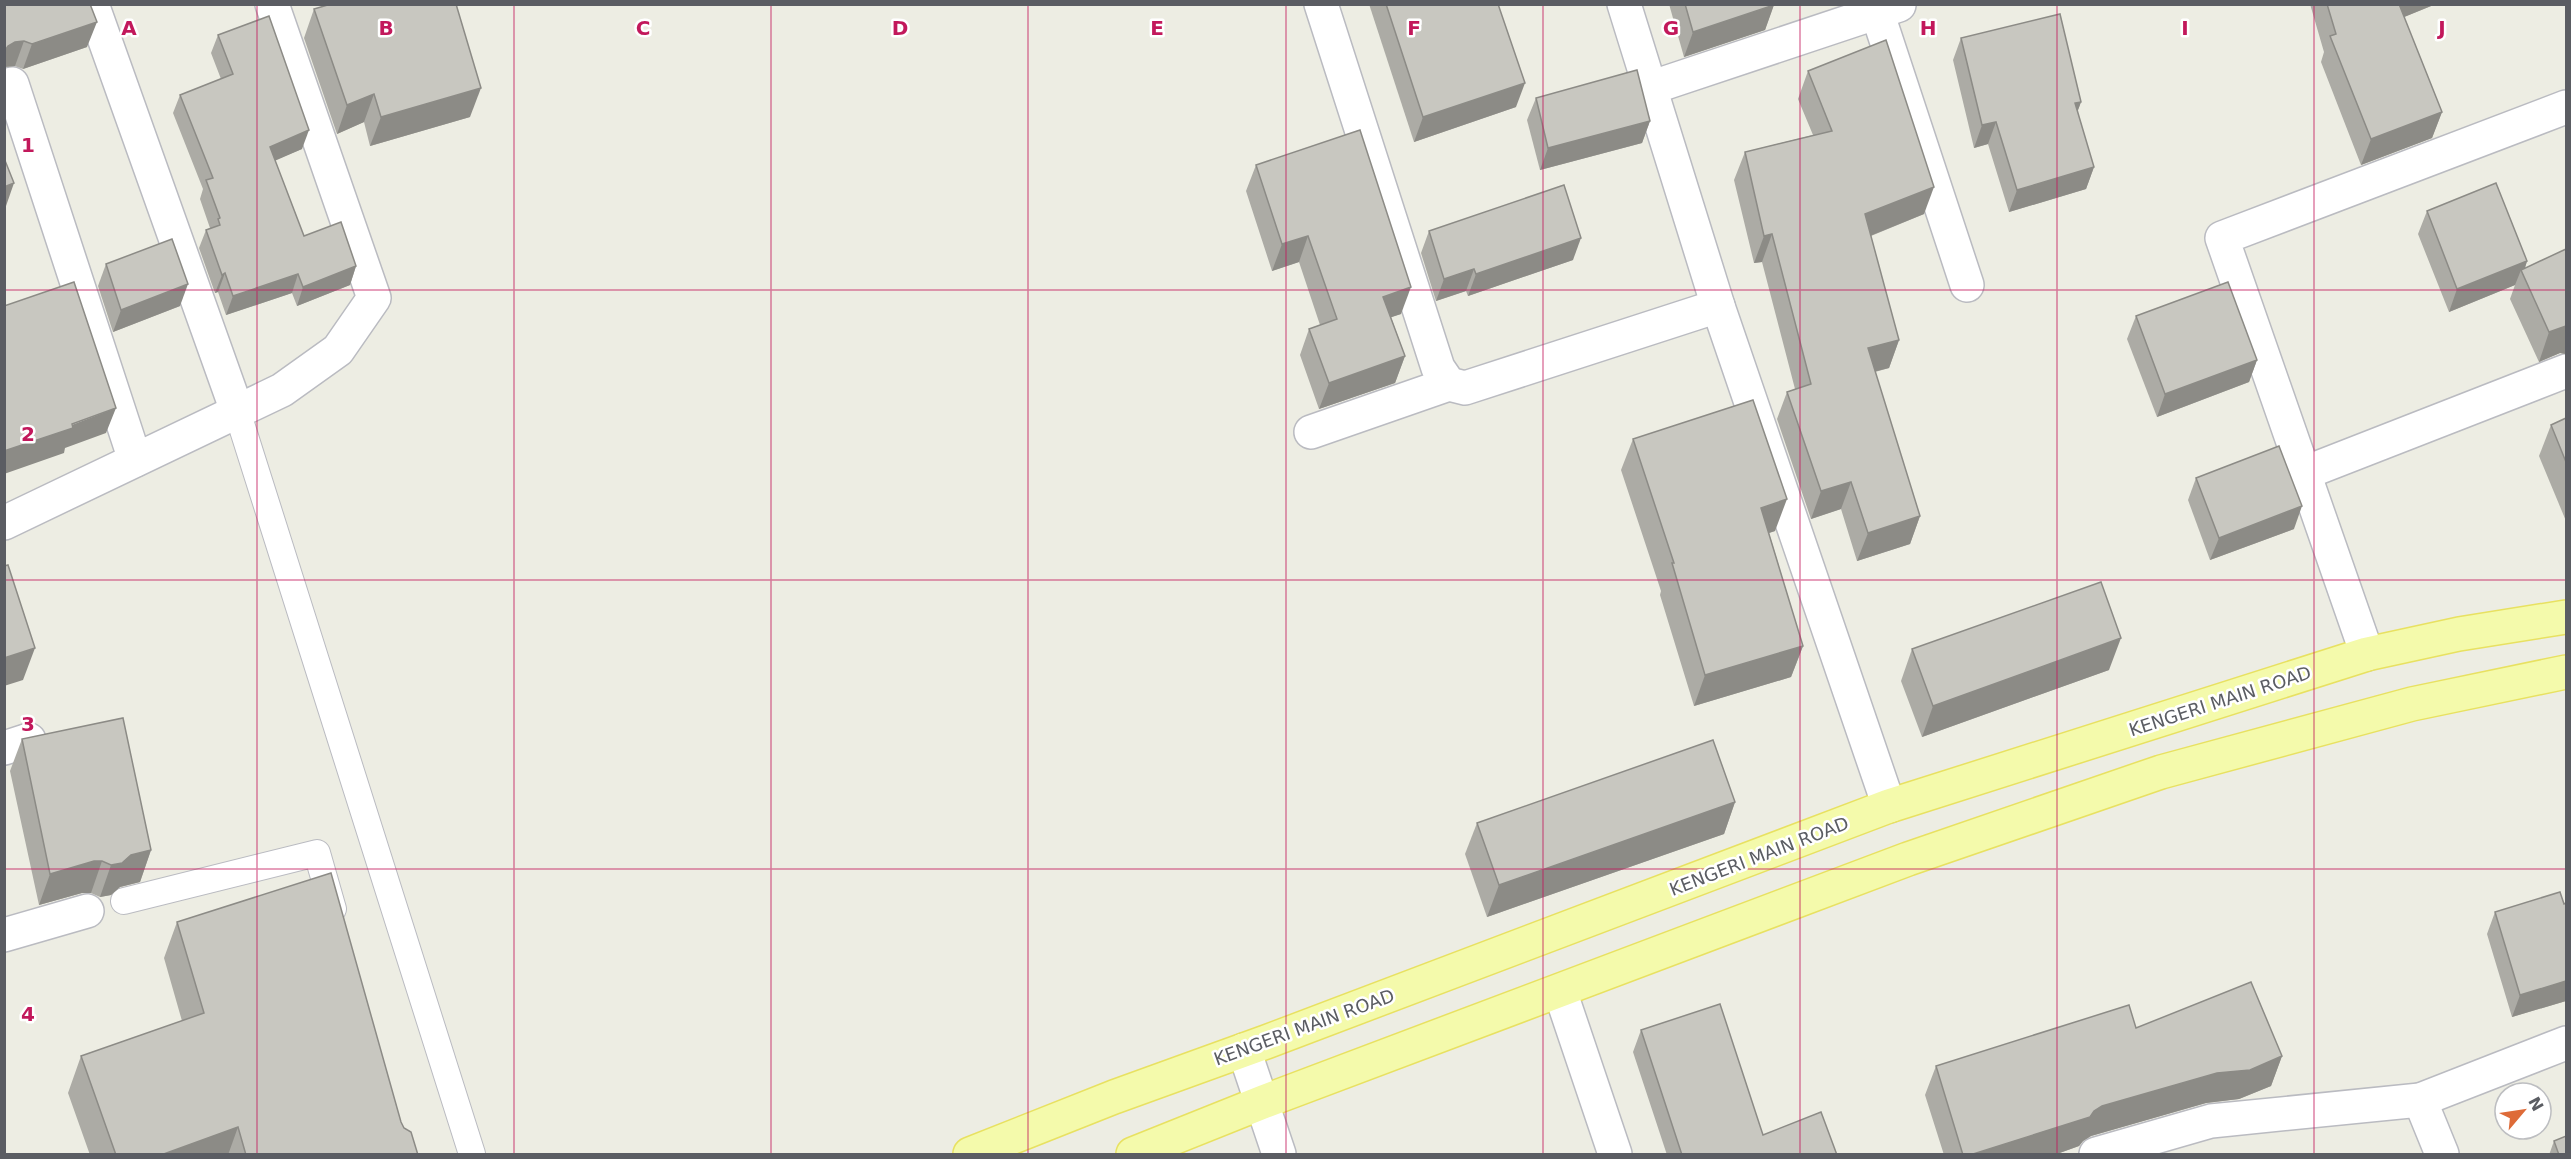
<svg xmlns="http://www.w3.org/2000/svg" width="2571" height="1159" font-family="'DejaVu Sans',sans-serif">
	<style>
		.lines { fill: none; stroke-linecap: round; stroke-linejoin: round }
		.service-casing { stroke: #babbc1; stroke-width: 28 }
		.minor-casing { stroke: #babbc1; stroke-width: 36 }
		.primary-casing { stroke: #e8e161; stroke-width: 36 }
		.service { stroke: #fff; stroke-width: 26 }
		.minor { stroke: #fff; stroke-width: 33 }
		.primary { stroke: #f4faab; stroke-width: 33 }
		.wall { fill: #acaba5 }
		.shaded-wall { fill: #8c8b86 }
		.building { fill: #c8c7c0; stroke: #8c8b86; stroke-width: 1.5 }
		.grid { fill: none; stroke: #c2185b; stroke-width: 1.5; stroke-opacity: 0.55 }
		.labels { text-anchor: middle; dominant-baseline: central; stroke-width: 5; stroke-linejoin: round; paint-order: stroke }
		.street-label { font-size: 18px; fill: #5b5d63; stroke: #fff }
		.grid-label { font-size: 20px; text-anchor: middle; font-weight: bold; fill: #c2185b; stroke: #fff; stroke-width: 5; stroke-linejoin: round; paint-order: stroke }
	</style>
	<rect width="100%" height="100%" fill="#edede3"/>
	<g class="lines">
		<g class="service-casing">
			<g id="service">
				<path d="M237,411L472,1154"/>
				<path d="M124,901L317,853L333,909"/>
			</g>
		</g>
		<g class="minor-casing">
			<g id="minor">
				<path d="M92,4L237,411"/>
				<path d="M1321,4L1438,368L1449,384L1465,388L1718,306"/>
				<path d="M1624,4L1718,306L1889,806"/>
				<path d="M1877,12L1967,285"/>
				<path d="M12,84L135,460"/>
				<path d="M1650,88L1899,5"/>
				<path d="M1311,432L1449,384"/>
				<path d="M2302,474L2566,371"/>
				<path d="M4,523L282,390L338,350L374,298L272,4"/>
				<path d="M2367,654L2222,238L2566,107"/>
				<path d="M4,748L29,740"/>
				<path d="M4,935L87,911"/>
				<path d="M1560,991L1615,1154"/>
				<path d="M1244,1050L1279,1154"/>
				<path d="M2420,1100L2442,1154"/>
				<path d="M2096,1154L2211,1121L2420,1100L2566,1043"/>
			</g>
		</g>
		<g class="primary-casing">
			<g id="primary">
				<path d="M970,1154L1114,1097L1266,1042L1889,806L2367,654L2459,634L2566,617"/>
				<path d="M1133,1154L1263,1102L1908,859L2161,772L2412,704L2566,672"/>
			</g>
		</g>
		<use href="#service" class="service"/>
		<use href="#minor" class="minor"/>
		<use href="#primary" class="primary"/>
	</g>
	<g class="wall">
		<path d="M4,4L87,47L23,69L15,66L4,67Z"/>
		<path d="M1369,4H1498L1516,107L1414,142Z"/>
		<path d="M1669,4H1774L1765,30L1684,57Z"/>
		<path d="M2310,4H2436L2404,17L2442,112L2432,138L2361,165L2321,62L2324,52Z"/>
		<path d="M314,9L470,117L370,146L364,122L337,134L304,38Z"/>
		<path d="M218,35L302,149L275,160L304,236L356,266L350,285L297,306L292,293L226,315L218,292L215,293L199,248L206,230L210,228L200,199L203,189L173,113L180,95L221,79L211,53Z"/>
		<path d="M1961,38L2081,102L2077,112L2094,167L2086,189L2009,212L1988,144L1974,148L1953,60Z"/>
		<path d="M1808,71L1924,214L1871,236L1899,340L1889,368L1875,372L1920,516L1910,544L1857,561L1841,509L1811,519L1777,419L1787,392L1795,389L1762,262L1754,263L1734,180L1745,152L1813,135L1798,99Z"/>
		<path d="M1536,98L1650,121L1642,143L1540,170L1527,120Z"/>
		<path d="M1256,165L1401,314L1391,317L1405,356L1395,383L1319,409L1300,355L1309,329L1320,325L1299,262L1272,271L1246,191Z"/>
		<path d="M2427,211L2527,261L2525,268L2566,249V354L2560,353L2539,362L2510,299L2515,285L2449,312L2418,234Z"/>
		<path d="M1429,231L1573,260L1468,296L1466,291L1436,301L1421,253Z"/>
		<path d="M106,264L180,306L113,332L98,286Z"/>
		<path d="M2136,316L2257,360L2249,382L2157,417L2127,339Z"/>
		<path d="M2566,418V521L2539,456L2551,425Z"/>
		<path d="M1633,439L1775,531L1769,533L1803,646L1791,677L1694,706L1660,595L1661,591L1621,470Z"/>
		<path d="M2196,478L2294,529L2210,560L2188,500Z"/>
		<path d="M1912,649L2109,670L1922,737L1901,681Z"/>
		<path d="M22,739L151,850L140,882L120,887L111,895L100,897L91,893H82L39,905L10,771Z"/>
		<path d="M1735,802L1724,834L1487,917L1465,854L1477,823Z"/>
		<path d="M2566,903V1001L2512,1017L2487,934L2495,912L2564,904Z"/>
		<path d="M177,922L401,1122L418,1155H90L68,1093L81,1056L182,1021L164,958Z"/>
		<path d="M2136,1028L2282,1056L2271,1086L2239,1099L2206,1103L2091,1136L2083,1141L2079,1146L2054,1155H1944L1925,1095L1936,1066Z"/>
		<path d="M1641,1030L1763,1135L1837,1155H1667L1633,1052Z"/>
		<path d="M2554,1141L2566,1155H2549Z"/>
	</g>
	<g class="shaded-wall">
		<path d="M2394,4H2436L2387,24Z"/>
		<path d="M1774,5L1765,30L1684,57L1693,32Z"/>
		<path d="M97,22L87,47L23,69L32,44Z"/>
		<path d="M24,41L15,66L4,67V52L8,46L15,42Z"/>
		<path d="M1525,83L1516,107L1414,142L1423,117Z"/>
		<path d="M481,88L470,117L370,146L381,117Z"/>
		<path d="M374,94L364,122L337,134L347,105Z"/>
		<path d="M2081,102L2073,124L2075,103Z"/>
		<path d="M2442,112L2432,138L2361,165L2371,139Z"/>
		<path d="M1650,121L1642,143L1540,170L1548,148Z"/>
		<path d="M1996,122L1988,144L1974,148L1982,125Z"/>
		<path d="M309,130L302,149L263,166L270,147Z"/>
		<path d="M2094,167L2086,189L2009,212L2017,190Z"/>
		<path d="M14,183L6,206H4V187Z"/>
		<path d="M1934,187L1924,214L1855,242L1865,214Z"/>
		<path d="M1772,234L1762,262L1754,263L1764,236Z"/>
		<path d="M1308,236L1299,262L1272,271L1282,244Z"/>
		<path d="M1581,238L1573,260L1468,296L1476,274Z"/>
		<path d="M2527,261L2523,274L2521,270L2515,285L2449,312L2457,289Z"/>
		<path d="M356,266L350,285L297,306L303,287Z"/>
		<path d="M1474,269L1466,291L1436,301L1444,279Z"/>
		<path d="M225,273L218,292L215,293L222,275Z"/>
		<path d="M298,274L292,293L226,315L233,296Z"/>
		<path d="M188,284L180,306L113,332L121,310Z"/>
		<path d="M1411,287L1401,314L1374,323L1383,297Z"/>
		<path d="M2566,326V354L2560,353L2539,362L2549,332Z"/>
		<path d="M1899,340L1889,368L1857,376L1868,348Z"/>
		<path d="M1405,356L1395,383L1319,409L1329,383Z"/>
		<path d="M2257,360L2249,382L2157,417L2165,394Z"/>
		<path d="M116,408L106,433L65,448L64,453L4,474V451Z"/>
		<path d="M1851,482L1841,509L1811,519L1821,491Z"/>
		<path d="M1787,499L1775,531L1750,539L1761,508Z"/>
		<path d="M2302,506L2294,529L2210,560L2219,538Z"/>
		<path d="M1920,516L1910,544L1857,561L1868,533Z"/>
		<path d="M2121,638L2109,670L1922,737L1933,706Z"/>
		<path d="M1803,646L1791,677L1694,706L1705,675Z"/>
		<path d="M35,648L23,680L4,686V658Z"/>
		<path d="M1735,802L1724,834L1487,917L1499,885Z"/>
		<path d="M151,850L140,882L120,887L111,895L100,897L111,865L131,855Z"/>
		<path d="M94,861H102L91,893H82L39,905L50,874Z"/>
		<path d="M2566,981V1001L2512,1017L2520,995Z"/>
		<path d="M2282,1056L2271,1086L2239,1099L2206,1103L2091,1136L2083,1141L2079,1146L2054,1155H1970L2094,1111L2102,1106L2217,1073Z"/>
		<path d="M238,1127L228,1155H161Z"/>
	</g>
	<g class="building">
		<path d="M4,4H90L97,22L32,44L24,41L15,42L8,46L4,52Z"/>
		<path d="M331,4H456L481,88L381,117L374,94L347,105L314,9Z"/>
		<path d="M1386,4H1498L1525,83L1423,117Z"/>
		<path d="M1685,4H1774V5L1693,32Z"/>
		<path d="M2327,4H2399L2442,112L2371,139L2330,36L2336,34Z"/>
		<path d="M2060,14L2081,102L2075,103L2094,167L2017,190L1996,122L1982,125L1961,38Z"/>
		<path d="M269,16L309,130L270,147L304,236L341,222L356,266L303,287L298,274L233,296L225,273L222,275L206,230L220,225L218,219L220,218L206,180L213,178L180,95L233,74L218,35Z"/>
		<path d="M1886,40L1934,187L1865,214L1899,340L1868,348L1920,516L1868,533L1851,482L1821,491L1787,392L1811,384L1772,234L1764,236L1745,152L1832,131L1808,71Z"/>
		<path d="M1637,70L1650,121L1548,148L1536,98Z"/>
		<path d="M1360,130L1411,287L1383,297L1405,356L1329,383L1309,329L1337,319L1308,236L1282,244L1256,165Z"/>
		<path d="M4,158L14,183L4,187Z"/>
		<path d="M2496,183L2527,261L2457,289L2427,211Z"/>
		<path d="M1564,185L1581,238L1476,274L1474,269L1444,279L1429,231Z"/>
		<path d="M172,239L188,284L121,310L106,264Z"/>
		<path d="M2566,249V326L2549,332L2521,270Z"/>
		<path d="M74,282L116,408L72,424L73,428L4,451V306Z"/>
		<path d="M2228,282L2257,360L2165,394L2136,316Z"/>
		<path d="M1753,400L1787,499L1761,508L1803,646L1705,675L1672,563H1674L1633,439Z"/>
		<path d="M2566,418V462L2551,425Z"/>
		<path d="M2279,446L2302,506L2219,538L2196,478Z"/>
		<path d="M8,565L35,648L4,658V566Z"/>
		<path d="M2101,582L2121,638L1933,706L1912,649Z"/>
		<path d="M123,718L151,850L131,855L122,863L111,865L102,861H94L50,874L22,739Z"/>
		<path d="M1713,740L1735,802L1499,885L1477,823Z"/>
		<path d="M331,873L401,1122L404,1128L411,1132L418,1155H246L238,1127L161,1155H116L81,1056L204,1013L177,922Z"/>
		<path d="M2560,892L2564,904L2566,903V981L2520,995L2495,912Z"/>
		<path d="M2251,982L2282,1056L2250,1070L2217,1073L2102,1106L2094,1111L2090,1117L1970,1155H1963L1936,1066L2129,1005L2136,1028Z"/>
		<path d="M1720,1004L1763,1135L1821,1112L1837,1155H1682L1641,1030Z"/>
		<path d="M2566,1136V1155H2559L2554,1141Z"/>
	</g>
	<path class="grid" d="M257,4V1154M514,4V1154M771,4V1154M1028,4V1154M1286,4V1154M1543,4V1154M1800,4V1154M2057,4V1154M2314,4V1154M4,290H2566M4,580H2566M4,869H2566"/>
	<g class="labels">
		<g class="street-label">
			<text transform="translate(2220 701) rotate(-18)">KENGERI MAIN ROAD</text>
			<text transform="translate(1759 856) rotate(-21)">KENGERI MAIN ROAD</text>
			<text transform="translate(1304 1027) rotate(-20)">KENGERI MAIN ROAD</text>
		</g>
	</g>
	<g class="grid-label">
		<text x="129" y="35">A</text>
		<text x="386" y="35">B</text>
		<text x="643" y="35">C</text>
		<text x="900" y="35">D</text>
		<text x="1157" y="35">E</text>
		<text x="1414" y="35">F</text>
		<text x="1671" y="35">G</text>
		<text x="1928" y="35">H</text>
		<text x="2185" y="35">I</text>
		<text x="2442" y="35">J</text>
		<text x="28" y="152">1</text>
		<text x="28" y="441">2</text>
		<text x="28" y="731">3</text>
		<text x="28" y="1021">4</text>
	</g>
	<rect width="2571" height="1159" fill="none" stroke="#5b5d63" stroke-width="12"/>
	<g transform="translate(2523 1111) rotate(61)"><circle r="28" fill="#ffffff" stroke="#bdbec1" stroke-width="1.5"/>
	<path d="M0-4.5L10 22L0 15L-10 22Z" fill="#de6b38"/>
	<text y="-9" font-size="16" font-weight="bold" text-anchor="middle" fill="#5b5d63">N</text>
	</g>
</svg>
